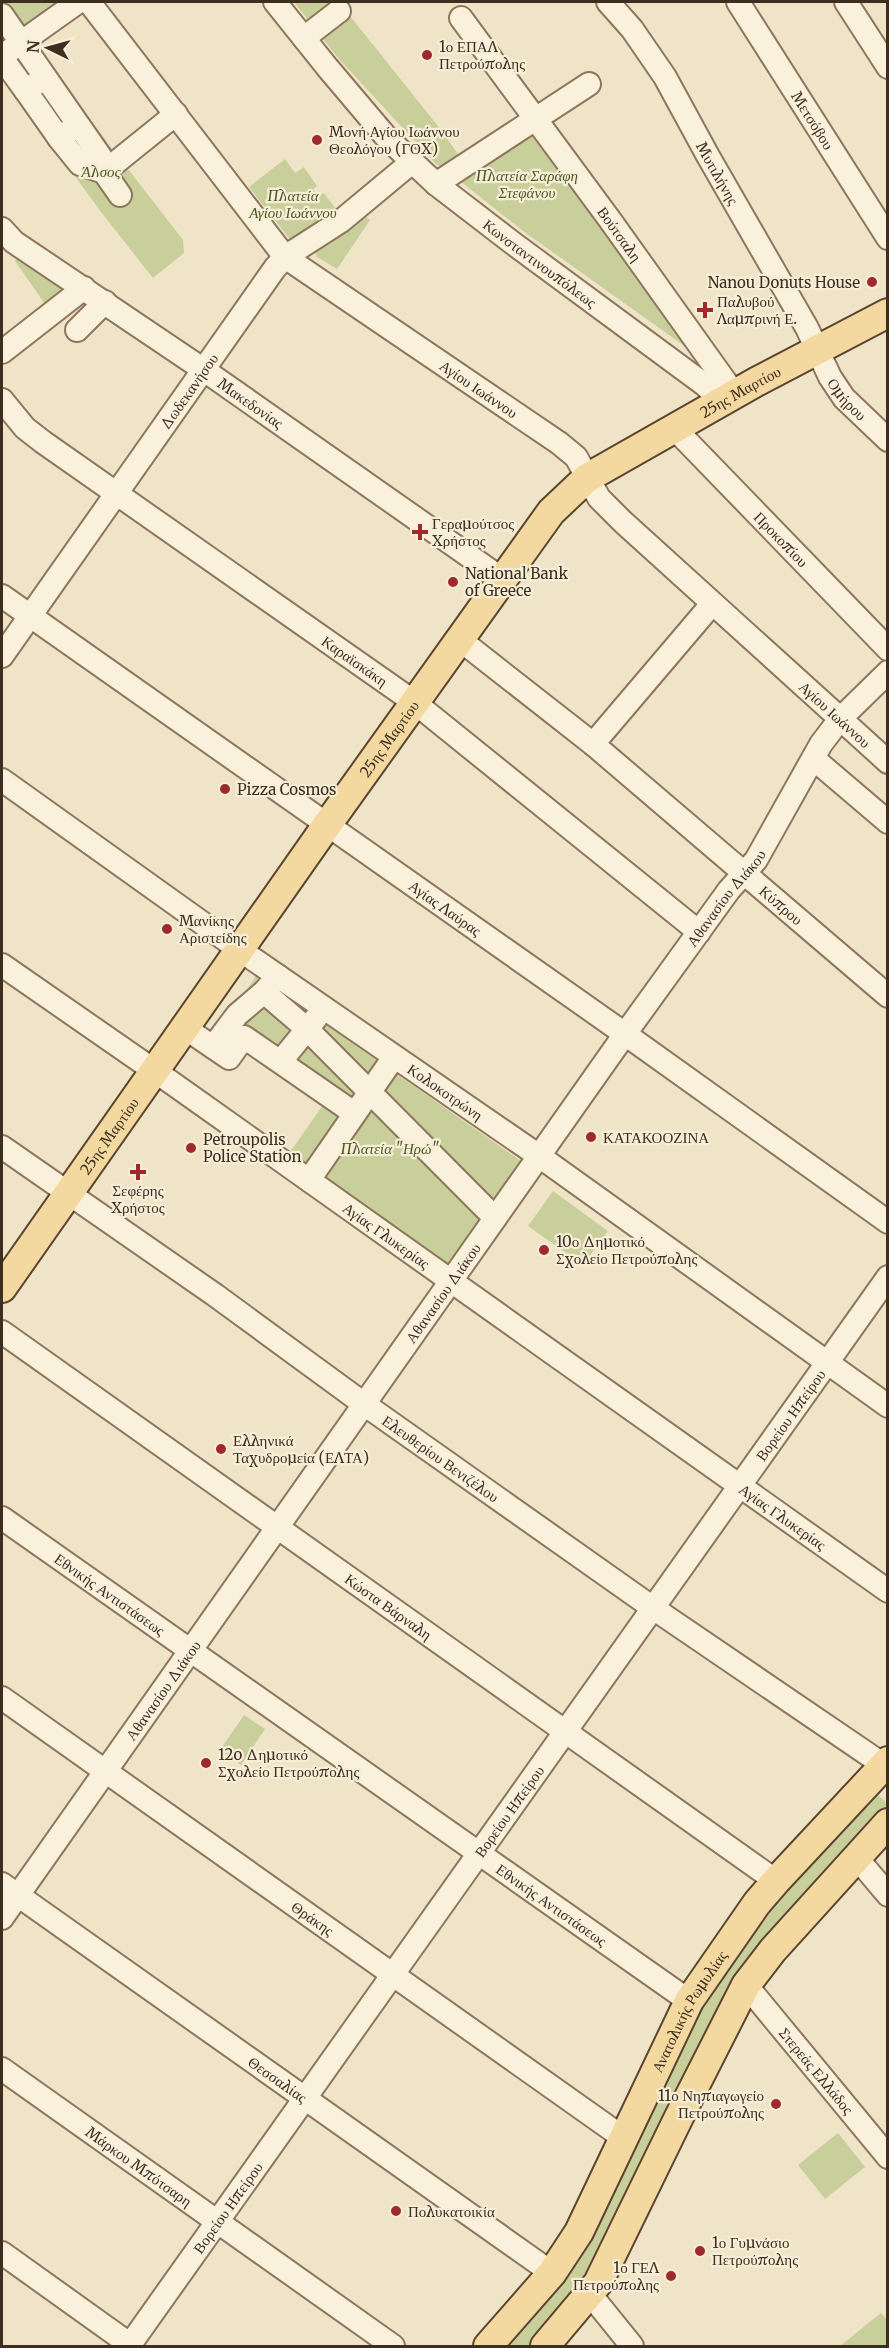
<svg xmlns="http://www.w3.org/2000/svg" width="889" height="2348" font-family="Merriweather,serif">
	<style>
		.green { fill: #c9cf9b }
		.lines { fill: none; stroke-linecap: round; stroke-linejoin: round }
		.minor-casing { stroke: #8d765c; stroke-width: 26 }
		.major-casing { stroke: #5b4430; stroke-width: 32 }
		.minor { stroke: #faf1dc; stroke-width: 22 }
		.major { stroke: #f3d9a0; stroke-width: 28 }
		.poi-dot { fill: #9e2a2b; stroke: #f7eed8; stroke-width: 2 }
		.labels { text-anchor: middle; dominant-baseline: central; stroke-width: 4.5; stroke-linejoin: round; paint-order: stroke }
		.poi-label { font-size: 15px; fill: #3d2e20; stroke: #f7eed8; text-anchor: start }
		.street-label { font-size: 15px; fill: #3d2e20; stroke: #f7eed8 }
		.park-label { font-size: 15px; font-style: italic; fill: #4d5a26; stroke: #f7eed8 }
	</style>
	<rect width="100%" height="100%" fill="#f0e4c8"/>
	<g class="green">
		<path d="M2,2L6,5L11,2H73L34,44L113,150L159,113L171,129L125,165L183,240L184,253L153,278L101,212L2,76Z"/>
		<path d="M294,2H339L441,130L462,160L446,168L437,165L339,59Z"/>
		<path d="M536,130L690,350L523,231L460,181Z"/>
		<path d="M285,159L295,173L304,167L317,186L313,189L318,196L324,193L336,209L292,242L249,187Z"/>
		<path d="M366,217L370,220L337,269L317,257L314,251Z"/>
		<path d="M21,255L71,289L47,307L15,261Z"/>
		<path d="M256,976L521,1161L448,1265L288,1155L325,1102L245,1044L206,1050Z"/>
		<path d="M553,1191L608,1231L583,1265L528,1226Z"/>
		<path d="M244,1715L265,1729L241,1765L220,1750Z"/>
		<path d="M872,1789L887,1803V1809L806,1896L583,2284L529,2346H500L694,2014L749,1932Z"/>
		<path d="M838,2133L865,2167L825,2199L798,2165Z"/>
		<path d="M881,2313L887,2320V2346H840Z"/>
	</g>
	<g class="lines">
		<g class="minor-casing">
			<g id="minor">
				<path id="s1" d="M89,2L285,257L559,443L576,457L599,498L623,522L888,762"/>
				<path id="s2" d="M275,2L327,67L387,138L436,184L514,244L705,385L722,401"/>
				<path id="s3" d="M608,2L632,29L665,77L708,156L807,328L830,377L844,398L888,440"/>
				<path id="s4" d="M738,2L888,238"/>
				<path d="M846,2L888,67"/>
				<path d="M2,15L100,156L104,172L176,114"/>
				<path id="s5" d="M461,18L610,220L735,395"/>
				<path d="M304,38L339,11"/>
				<path d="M2,56L78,2"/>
				<path d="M2,58L26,91L38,82"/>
				<path d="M26,91L59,138L72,129"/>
				<path d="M59,138L80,164L104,172L120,195"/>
				<path d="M436,184L589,84"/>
				<path id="s6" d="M2,229L14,242L204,370L502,579"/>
				<path d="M77,330L105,302"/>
				<path d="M2,352L84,288"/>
				<path id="s7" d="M2,400L25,428L43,442L414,702L699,932"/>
				<path id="s8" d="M675,429L888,649"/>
				<path id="s9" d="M2,596L625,1034L888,1222"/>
				<path id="s10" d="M459,639L593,744L888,996"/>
				<path id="s11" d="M2,656L275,268L285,257L341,221L412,162"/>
				<path d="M593,744L712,604"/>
				<path d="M814,759L888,822"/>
				<path id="s12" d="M2,780L240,950L539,1156L888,1406"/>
				<path id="s13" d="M2,965L172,1083L888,1591"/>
				<path d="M278,976L264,992L307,1029L495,1218"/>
				<path d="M185,1028L229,1058L244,1037L354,1113"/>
				<path d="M213,1047L237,1015L264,992"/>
				<path d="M281,1061L316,1018"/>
				<path id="s14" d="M2,1147L215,1295L364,1404L653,1608L888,1768"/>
				<path d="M309,1180L394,1057"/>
				<path id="s15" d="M2,1332L776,1881"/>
				<path id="s16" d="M2,1518L689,2001"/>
				<path id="s17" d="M2,1698L625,2139"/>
				<path d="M856,1857L888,1895"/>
				<path id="s18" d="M2,1884L552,2273"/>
				<path id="s19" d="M2,1918L625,1034L729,890L756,860L821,744L840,719L888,672"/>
				<path id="s20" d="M746,1985L888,2157"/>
				<path id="s21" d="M2,2069L393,2346"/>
				<path d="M2,2253L132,2346"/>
				<path d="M590,2294L632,2346"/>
				<path id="s22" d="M129,2346L888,1277"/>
			</g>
		</g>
		<g class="major-casing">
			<g id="major">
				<path id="s23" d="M2,1288L327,825L551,512L587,478L756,382L888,313"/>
				<path id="s24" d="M488,2346L552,2273L579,2232L689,2001L757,1903L776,1881L888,1761"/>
				<path d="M545,2346L598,2283L679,2117L746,1985L773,1950L888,1823"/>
			</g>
		</g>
		<use href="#minor" class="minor"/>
		<use href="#major" class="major"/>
	</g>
	<g class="poi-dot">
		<circle cx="427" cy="55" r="6"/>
		<circle cx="317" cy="140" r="6"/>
		<circle cx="872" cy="282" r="6"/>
		<path d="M702 301h6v6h6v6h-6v6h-6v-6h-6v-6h6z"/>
		<path d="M417 523h6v6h6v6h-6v6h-6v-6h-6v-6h6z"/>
		<circle cx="453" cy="582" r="6"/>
		<circle cx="225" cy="789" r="6"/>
		<circle cx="167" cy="929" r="6"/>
		<circle cx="591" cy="1137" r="6"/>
		<circle cx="191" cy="1148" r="6"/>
		<path d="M135 1163h6v6h6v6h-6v6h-6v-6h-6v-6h6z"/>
		<circle cx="544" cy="1250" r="6"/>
		<circle cx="221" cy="1449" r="6"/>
		<circle cx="206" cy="1763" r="6"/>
		<circle cx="776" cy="2104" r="6"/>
		<circle cx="396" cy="2211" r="6"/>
		<circle cx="700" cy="2251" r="6"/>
		<circle cx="671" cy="2276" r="6"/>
	</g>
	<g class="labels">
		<g class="poi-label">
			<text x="439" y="46">1ο ΕΠΑΛ<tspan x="439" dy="17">Πετρούπολης</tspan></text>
			<text x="329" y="131">Μονή Αγίου Ιωάννου<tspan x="329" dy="17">Θεολόγου (ΓΟΧ)</tspan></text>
			<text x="860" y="282" text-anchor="end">Nanou Donuts House</text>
			<text x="717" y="301">Παλυβού<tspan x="717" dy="17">Λαμπρινή Ε.</tspan></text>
			<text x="432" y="523">Γεραμούτσος<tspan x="432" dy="17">Χρήστος</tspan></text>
			<text x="465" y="573">National Bank<tspan x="465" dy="17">of Greece</tspan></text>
			<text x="237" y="789">Pizza Cosmos</text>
			<text x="179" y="920">Μανίκης<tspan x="179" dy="17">Αριστείδης</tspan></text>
			<text x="603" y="1137">ΚΑΤΑΚΟΟΖΙΝΑ</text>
			<text x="203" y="1139">Petroupolis<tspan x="203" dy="17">Police Station</tspan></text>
			<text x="138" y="1190" text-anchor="middle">Σεφέρης<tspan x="138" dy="17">Χρήστος</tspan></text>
			<text x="556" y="1241">10ο Δημοτικό<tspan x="556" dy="17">Σχολείο Πετρούπολης</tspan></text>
			<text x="233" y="1440">Ελληνικά<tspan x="233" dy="17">Ταχυδρομεία (ΕΛΤΑ)</tspan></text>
			<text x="218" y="1754">12o Δημοτικό<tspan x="218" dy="17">Σχολείο Πετρούπολης</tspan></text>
			<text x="764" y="2095" text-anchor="end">11ο Νηπιαγωγείο<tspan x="764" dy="17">Πετρούπολης</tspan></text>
			<text x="408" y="2211">Πολυκατοικία</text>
			<text x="712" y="2242">1ο Γυμνάσιο<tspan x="712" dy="17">Πετρούπολης</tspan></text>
			<text x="659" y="2267" text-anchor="end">1ο ΓΕΛ<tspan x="659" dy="17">Πετρούπολης</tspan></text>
		</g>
		<g class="street-label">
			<text stroke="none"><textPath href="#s4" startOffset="140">Μετσόβου</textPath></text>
			<text stroke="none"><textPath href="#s3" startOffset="204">Μυτιλήνης</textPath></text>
			<text stroke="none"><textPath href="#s5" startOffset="268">Βούτσαλη</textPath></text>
			<text stroke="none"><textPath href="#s2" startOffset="374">Κωνσταντινουπόλεως</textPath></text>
			<text stroke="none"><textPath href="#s1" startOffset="556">Αγίου Ιωάννου</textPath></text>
			<text stroke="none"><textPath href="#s11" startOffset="324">Δωδεκανήσου</textPath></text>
			<text stroke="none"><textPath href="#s23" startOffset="1176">25ης Μαρτίου</textPath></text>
			<text stroke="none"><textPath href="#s3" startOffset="465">Ομήρου</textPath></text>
			<text stroke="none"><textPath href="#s6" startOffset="304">Μακεδονίας</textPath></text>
			<text stroke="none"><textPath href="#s8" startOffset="153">Προκοπίου</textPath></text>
			<text stroke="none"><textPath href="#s7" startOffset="440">Καραϊσκάκη</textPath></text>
			<text stroke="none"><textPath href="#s1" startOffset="1042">Αγίου Ιωάννου</textPath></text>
			<text stroke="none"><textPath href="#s23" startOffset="672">25ης Μαρτίου</textPath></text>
			<text stroke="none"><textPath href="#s19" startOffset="1251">Αθανασίου Διάκου</textPath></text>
			<text stroke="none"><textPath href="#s10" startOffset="418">Κύπρου</textPath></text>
			<text stroke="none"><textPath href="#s9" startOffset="542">Αγίας Λαύρας</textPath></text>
			<text stroke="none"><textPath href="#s12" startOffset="542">Κολοκοτρώνη</textPath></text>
			<text stroke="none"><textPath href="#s23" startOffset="186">25ης Μαρτίου</textPath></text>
			<text stroke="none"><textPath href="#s13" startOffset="470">Αγίας Γλυκερίας</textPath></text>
			<text stroke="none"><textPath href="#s19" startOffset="765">Αθανασίου Διάκου</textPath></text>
			<text stroke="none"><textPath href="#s22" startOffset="1142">Βορείου Ηπείρου</textPath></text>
			<text stroke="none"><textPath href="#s14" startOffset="538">Ελευθερίου Βενιζέλου</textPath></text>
			<text stroke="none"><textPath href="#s13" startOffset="956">Αγίας Γλυκερίας</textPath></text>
			<text stroke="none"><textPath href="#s16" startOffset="132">Εθνικής Αντιστάσεως</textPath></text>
			<text stroke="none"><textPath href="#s15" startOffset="474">Κώστα Βάρναλη</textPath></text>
			<text stroke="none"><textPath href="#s19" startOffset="279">Αθανασίου Διάκου</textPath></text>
			<text stroke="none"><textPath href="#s22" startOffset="656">Βορείου Ηπείρου</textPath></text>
			<text stroke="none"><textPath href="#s16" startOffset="672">Εθνικής Αντιστάσεως</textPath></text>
			<text stroke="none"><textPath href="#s17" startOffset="381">Θράκης</textPath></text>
			<text stroke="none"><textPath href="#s24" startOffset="393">Ανατολικής Ρωμυλίας</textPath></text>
			<text stroke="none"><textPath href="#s20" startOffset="111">Στερεάς Ελλάδος</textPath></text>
			<text stroke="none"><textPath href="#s18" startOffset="338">Θεσσαλίας</textPath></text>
			<text stroke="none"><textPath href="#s21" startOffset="168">Μάρκου Μπότσαρη</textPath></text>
			<text stroke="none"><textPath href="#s22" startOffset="170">Βορείου Ηπείρου</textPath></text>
		</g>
		<g class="park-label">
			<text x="101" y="171">Άλσος</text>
			<text x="527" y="175">Πλατεία Σαράφη<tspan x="527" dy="17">Στεφάνου</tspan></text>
			<text x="293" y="195">Πλατεία<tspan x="293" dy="17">Αγίου Ιωάννου</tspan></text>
			<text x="390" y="1148">Πλατεία "Ηρώ"</text>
		</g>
	</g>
	<rect width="889" height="2348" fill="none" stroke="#3d2e20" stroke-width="6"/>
	<g transform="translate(48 48) rotate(275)" stroke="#f7eed8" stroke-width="4.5" paint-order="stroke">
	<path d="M0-4.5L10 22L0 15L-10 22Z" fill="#3d2e20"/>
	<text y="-9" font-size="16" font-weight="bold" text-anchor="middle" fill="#3d2e20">N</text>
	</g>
</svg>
